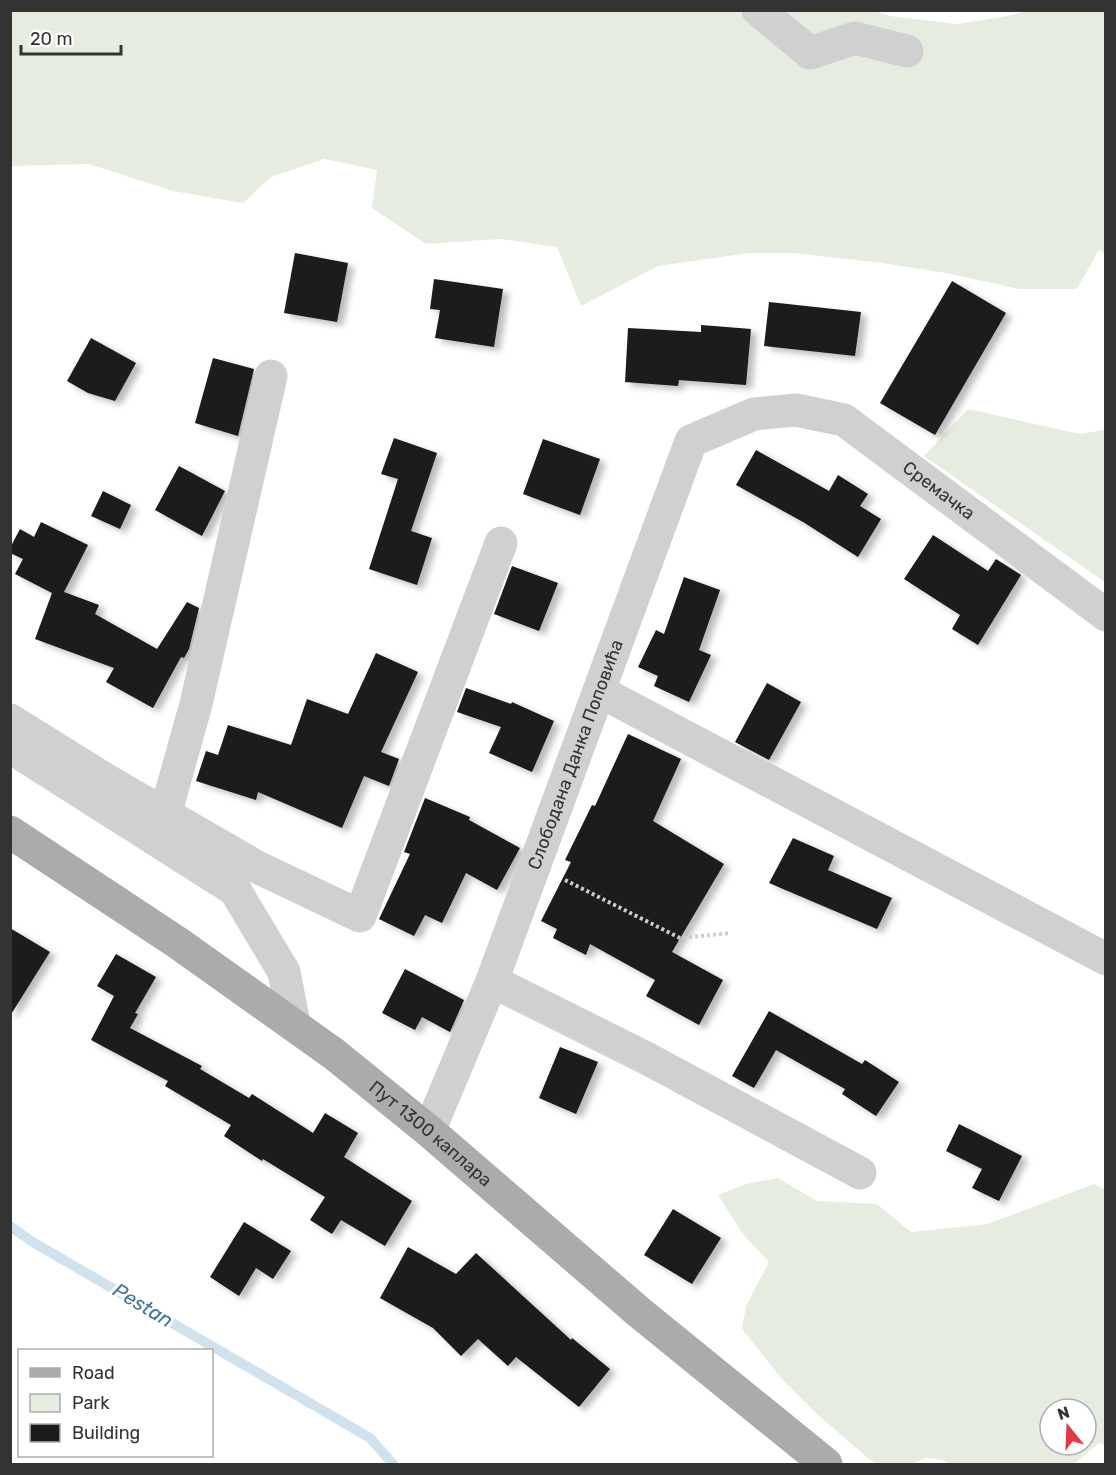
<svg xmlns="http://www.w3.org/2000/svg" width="1116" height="1475" font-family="Rubik,sans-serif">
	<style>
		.green { fill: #e6ecdf; fill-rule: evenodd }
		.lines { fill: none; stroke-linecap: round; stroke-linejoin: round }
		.stream { stroke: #cfe2ee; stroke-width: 10 }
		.building { fill: #1a1a1a; filter: url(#shadow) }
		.path { stroke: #cdcdcd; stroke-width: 4; stroke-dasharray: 3 3; stroke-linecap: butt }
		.minor { stroke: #d0d0d0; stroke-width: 33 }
		.major { stroke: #ababab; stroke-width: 33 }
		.labels { text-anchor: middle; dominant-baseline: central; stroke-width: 6; stroke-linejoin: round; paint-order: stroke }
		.street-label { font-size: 18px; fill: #333; stroke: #fff }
		.water-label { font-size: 20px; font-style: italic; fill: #3f7597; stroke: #fff }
	</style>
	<defs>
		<filter id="shadow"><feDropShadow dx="6" dy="4" stdDeviation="3" flood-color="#0004"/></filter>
	</defs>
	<rect width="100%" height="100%" fill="#fff"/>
	<g class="green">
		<path d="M873,10L890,16L957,24L1007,16L1027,11H1105V254L1099,250L1077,289H1019L946,273L882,263L792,253H749L658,266L581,306L557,247L500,239L426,244L372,208L377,170L324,159L271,177L243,203L173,191L89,164L11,166V11Z"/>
		<path d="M968,409L1080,434L1105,430V582L924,456Z"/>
		<path d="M778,1178L817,1201L877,1204L911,1232L987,1224L1094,1184L1105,1190V1445L1099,1443L1074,1464H949L943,1460L926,1458L911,1464H877L869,1459L819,1416L782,1379L742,1329L746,1306L769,1262L742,1233L718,1195L746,1184ZM1050,1409H1086V1445H1050Z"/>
	</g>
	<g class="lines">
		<path class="stream" d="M10,1226L31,1241L370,1438L393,1464"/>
	</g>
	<g class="building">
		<path d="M295,253L348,263L337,322L284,313Z"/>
		<path d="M434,279L503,289L494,347L435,338L440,310L430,309Z"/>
		<path d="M952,281L1006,313L935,435L880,403Z"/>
		<path d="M769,302L861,312L855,356L764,346Z"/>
		<path d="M701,325L751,329L746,385L679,380L678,386L625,382L628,328L701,332Z"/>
		<path d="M91,338L136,363L115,401L88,393L67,381Z"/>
		<path d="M213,358L254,369L238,436L195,423Z"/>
		<path d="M394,438L437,453L411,531L432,538L417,585L369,569L398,479L381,474Z"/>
		<path d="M543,439L600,459L580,515L523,494Z"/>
		<path d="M756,450L829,491L838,475L868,494L860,506L881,519L858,557L803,522L736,485Z"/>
		<path d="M179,466L225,491L202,536L155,510Z"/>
		<path d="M103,491L131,505L120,529L91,516Z"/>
		<path d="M41,522L88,545L64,592L99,605L95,614L157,649L187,602L199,608L189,649L184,658L181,657L153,708L106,682L114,668L35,639L52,593L15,574L23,559L10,553V548L20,529L34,537Z"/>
		<path d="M933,535L988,571L996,559L1021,575L978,645L952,629L960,615L904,579Z"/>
		<path d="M512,566L558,583L539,631L494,614Z"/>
		<path d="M684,577L720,590L699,650L711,655L689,702L654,686L658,676L638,667L656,630L664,634Z"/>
		<path d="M376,653L418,672L381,752L399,759L389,786L364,776L342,828L258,792L256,800L196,781L206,751L218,755L228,725L291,745L307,699L348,714Z"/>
		<path d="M767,683L801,702L769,760L735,742Z"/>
		<path d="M466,688L511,704L512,702L554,721L532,772L489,753L501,727L457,712Z"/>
		<path d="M628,734L681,759L653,821L724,864L672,952L723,980L699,1025L646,996L655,980L590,944L586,955L553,938L557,929L541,921L571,862L565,860L592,805L595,806Z"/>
		<path d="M425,798L470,817L469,820L520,848L497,890L466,873L442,923L425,915L414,936L379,919L410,854L404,852Z"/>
		<path d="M793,838L834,856L828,870L892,898L877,929L769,883Z"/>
		<path d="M10,928L50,952L10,1016Z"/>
		<path d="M116,954L156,977L135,1013L138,1014L130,1028L202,1066L200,1069L249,1098L252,1094L313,1133L325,1113L358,1133L344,1157L412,1201L385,1246L341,1220L332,1234L310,1220L325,1197L263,1159L262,1161L224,1136L231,1125L165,1086L168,1081L91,1040L114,996L97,986Z"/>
		<path d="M405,969L464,1000L450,1032L422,1017L415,1030L382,1013Z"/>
		<path d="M769,1011L862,1064L865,1060L899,1082L876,1116L842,1094L845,1089L776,1050L754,1088L732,1076Z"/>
		<path d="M560,1047L598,1062L576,1114L539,1098Z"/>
		<path d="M959,1124L1022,1156L999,1201L972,1188L982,1169L946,1151Z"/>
		<path d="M673,1209L721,1238L692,1284L644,1255Z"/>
		<path d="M244,1222L291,1251L273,1279L256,1268L239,1296L210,1277Z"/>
		<path d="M408,1247L456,1274L476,1253L571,1340L572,1338L610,1369L579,1407L516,1357L508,1366L478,1339L461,1356L433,1328L380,1298Z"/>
	</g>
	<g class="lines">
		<path class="path" d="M565,880L680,938L731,933"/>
		<g class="minor">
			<path d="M758,10L810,53L855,38L907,51"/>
			<path d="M599,691L1106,959"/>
			<path d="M10,720L108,781L257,867L360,916L501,543"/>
			<path d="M10,747L235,890L284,972L294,1024"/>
			<path d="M165,815L196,704L271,376"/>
			<path d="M492,981L648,1059L860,1173"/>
			<path id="s1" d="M429,1131L492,981L691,441L754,414L796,410L844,420L1106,615"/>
		</g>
		<path class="major" id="s2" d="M10,832L178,943L334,1054L429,1131L640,1313L826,1464"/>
	</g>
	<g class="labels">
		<g class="street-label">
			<text stroke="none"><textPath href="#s1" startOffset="1016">Сремачка</textPath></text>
			<text stroke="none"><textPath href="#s1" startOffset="404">Слободана Данка Поповића</textPath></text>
			<text stroke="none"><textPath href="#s2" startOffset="518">Пут 1300 каплара</textPath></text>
		</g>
		<g class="water-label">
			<text transform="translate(143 1305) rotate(31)">Pestan</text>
		</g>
	</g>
	<rect width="1116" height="1475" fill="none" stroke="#333333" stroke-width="24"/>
	<rect x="18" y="1349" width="195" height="108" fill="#ffffff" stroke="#adadad" stroke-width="1.5"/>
	<rect x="30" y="1368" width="30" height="9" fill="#ababab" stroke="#adadad" stroke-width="1.5"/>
	<text x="72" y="1379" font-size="18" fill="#333333">Road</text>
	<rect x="30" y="1394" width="30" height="18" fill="#e6ecdf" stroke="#adadad" stroke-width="1.5"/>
	<text x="72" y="1409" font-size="18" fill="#333333">Park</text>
	<rect x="30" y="1424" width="30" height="18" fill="#1a1a1a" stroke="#adadad" stroke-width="1.5"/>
	<text x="72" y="1439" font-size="18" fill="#333333">Building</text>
	<g transform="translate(1068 1427) rotate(342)"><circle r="28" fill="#ffffff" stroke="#adadad" stroke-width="1.5"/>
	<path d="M0-4.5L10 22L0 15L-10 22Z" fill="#e63946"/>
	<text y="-9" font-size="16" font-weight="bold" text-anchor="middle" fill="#333333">N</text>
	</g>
	<path d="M21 45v9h100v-9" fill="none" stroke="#333333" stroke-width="3"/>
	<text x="30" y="45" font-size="18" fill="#333333" stroke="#ffffff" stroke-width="4.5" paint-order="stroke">20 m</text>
</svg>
